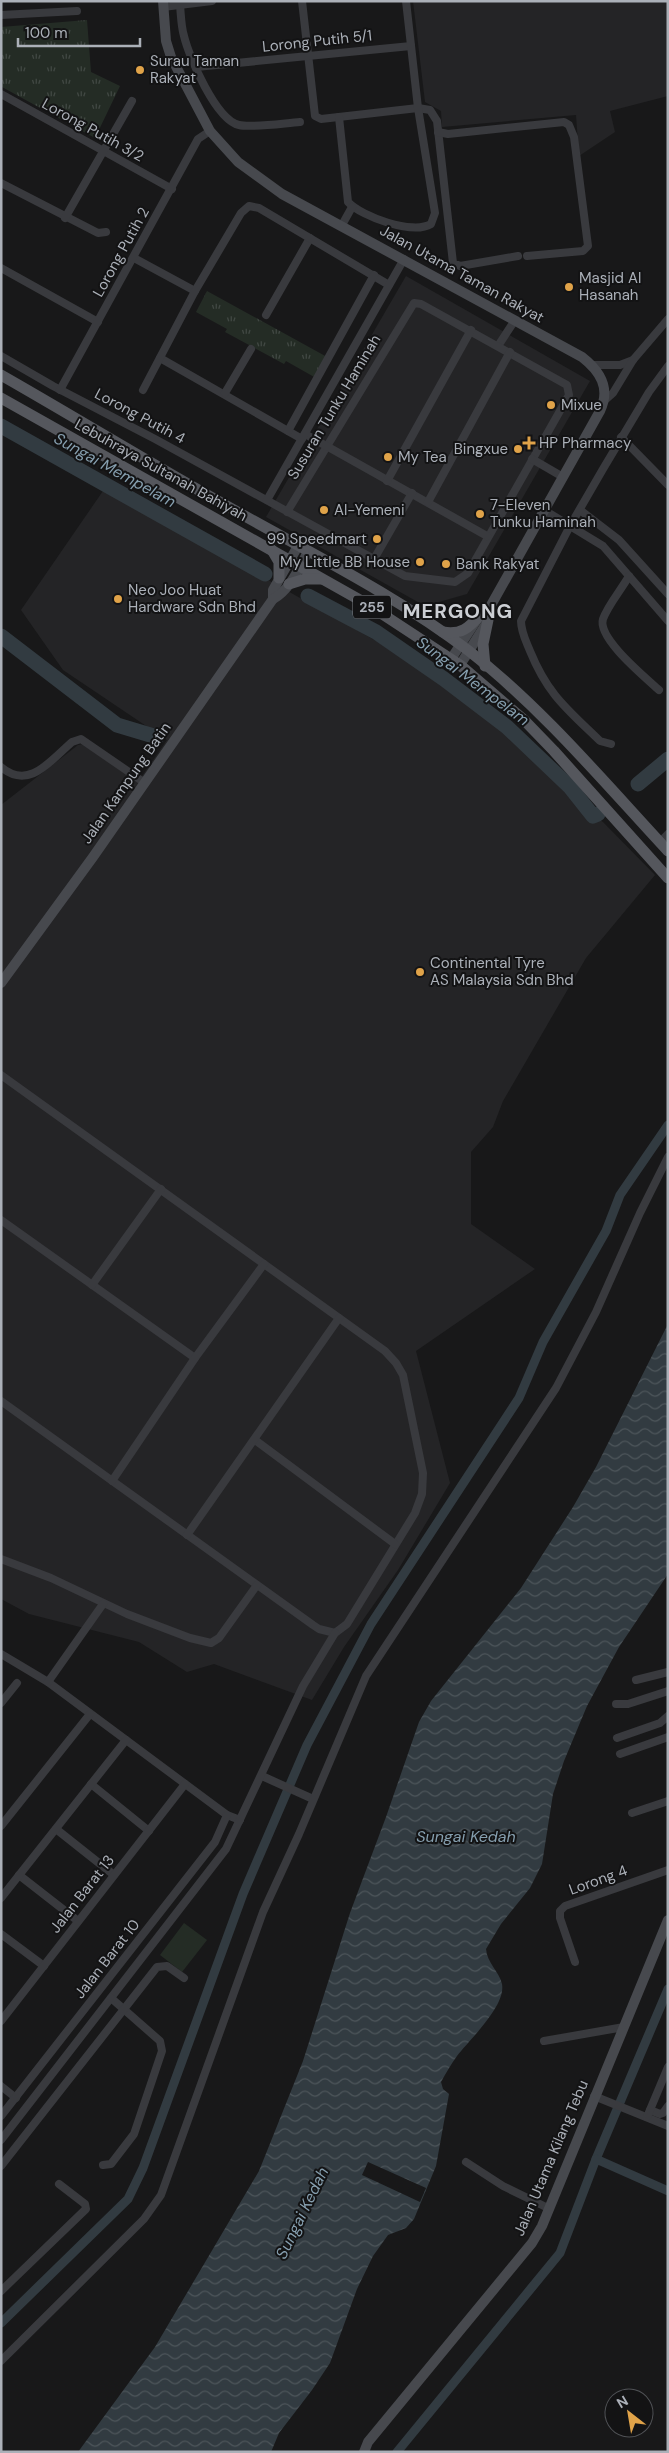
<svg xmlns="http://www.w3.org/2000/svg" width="669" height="2453" font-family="'DM Sans',sans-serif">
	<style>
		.built { fill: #242426 }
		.park { fill: url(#park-tufts) }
		.pitch { fill: #242c25 }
		.water { fill: url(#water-waves) }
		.pier { fill: #181819 }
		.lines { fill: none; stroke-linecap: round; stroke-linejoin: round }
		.canal { stroke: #323b41; stroke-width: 9 }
		.river { stroke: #323b41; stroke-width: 15 }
		.street { stroke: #393a3e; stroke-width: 8 }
		.secondary { stroke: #47494e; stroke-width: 10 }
		.primary { stroke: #55575d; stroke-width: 11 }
		.poi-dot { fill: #e0a349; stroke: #131314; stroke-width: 2 }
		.labels { text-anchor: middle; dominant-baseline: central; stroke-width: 4; stroke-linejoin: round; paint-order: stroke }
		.shield { fill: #131314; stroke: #7d8187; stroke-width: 1 }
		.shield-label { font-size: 14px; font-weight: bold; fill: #abb0b8 }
		.street-label { font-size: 15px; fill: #abb0b8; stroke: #131314 }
		.poi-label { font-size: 15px; fill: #abb0b8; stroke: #131314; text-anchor: start }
		.water-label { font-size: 16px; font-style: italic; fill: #869faf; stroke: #131314 }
		.district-label { font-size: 20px; font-weight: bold; letter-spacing: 1px; fill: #cccfd4; stroke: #131314 }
	</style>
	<defs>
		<pattern id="park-tufts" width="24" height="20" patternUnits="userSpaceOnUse" patternTransform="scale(1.25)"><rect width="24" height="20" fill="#242c25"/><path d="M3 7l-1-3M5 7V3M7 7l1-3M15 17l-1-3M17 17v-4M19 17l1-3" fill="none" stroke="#414843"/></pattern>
		<pattern id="water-waves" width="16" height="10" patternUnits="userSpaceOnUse" patternTransform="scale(1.25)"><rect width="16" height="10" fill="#323b41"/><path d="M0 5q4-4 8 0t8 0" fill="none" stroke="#4d555a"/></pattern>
	</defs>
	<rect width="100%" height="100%" fill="#181819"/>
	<g class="built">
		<path d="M413,1H668V96L610,111L615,132L579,156L576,115L442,127L441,111L425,102Z"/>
		<path d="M406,276L590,381L467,594L425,606L266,517Z"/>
		<path d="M105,488L378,642L469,704L514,741L583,808L603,822L655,875L586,958L503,1101L493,1127L471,1152V1224L535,1269L416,1351L450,1483L398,1570L344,1647L312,1700L214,1664L187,1672L139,1642L29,1614L1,1599V805L78,745L83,744L138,782L167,740L63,670L21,610Z"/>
	</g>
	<g class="park">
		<path d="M87,20L91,72L120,86L95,138L2,87L1,81V27Z"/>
		<path d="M207,291L327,357L316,378L286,361L284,364L225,332L227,329L196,312Z"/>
	</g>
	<path class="pitch" d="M184,1923L207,1940L182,1972L160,1955Z"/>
	<path class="water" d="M668,1324V1574L619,1647L587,1706L564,1761L553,1794L542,1864L530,1888L501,1924L486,1949C487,1963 499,1971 502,1984C506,2006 470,2039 457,2056C451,2064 446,2073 441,2082L443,2089L449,2094L436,2166L414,2219L406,2228L388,2235L373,2256L357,2289L330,2363L312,2390L279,2433L271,2452H78L155,2347L259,2171L303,2061L350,1913L386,1817L419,1722L431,1701L521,1588L573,1507L596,1467Z"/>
	<path class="pier" d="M368,2162L426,2188L420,2202L362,2175Z"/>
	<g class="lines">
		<g class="canal">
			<path d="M596,2159L668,1989"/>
			<path d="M1,2323L128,2199L143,2168L243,1894L307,1745L371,1624L519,1398L543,1342L606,1231L620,1195L668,1125"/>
			<path d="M397,2452L560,2253L596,2159L668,2191"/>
		</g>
		<g class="river">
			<path d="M1,426L265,574"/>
			<path d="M308,596L376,632L444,679L507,727L570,787L593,816L598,814"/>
			<path d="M1,636L117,725L157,737"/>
			<path d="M638,784L668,759"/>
		</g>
		<g class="street">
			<path d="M302,1L315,116L321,119L418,108L430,110L437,121L453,263L460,266L518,256"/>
			<path d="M180,5C181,15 181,26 184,36C189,57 216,120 239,125C252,128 285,123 300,122"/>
			<path d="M163,7L212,1"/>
			<path d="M1,15L77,11"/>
			<path d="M196,67L411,46"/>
			<path d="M1,94L172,189"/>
			<path d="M339,117L348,202C362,217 413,235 431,224L435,213L418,108L406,1"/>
			<path d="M438,132L448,134L564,122L569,125L574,137L588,246L583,251L527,256"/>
			<path d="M1,183L98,233L106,232"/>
			<path d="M65,218L132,101"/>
			<path d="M342,225L352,207"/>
			<path d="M134,258L195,291"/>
			<path d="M1,268L98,322"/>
			<path d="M266,315L310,238"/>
			<path d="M498,346L515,320"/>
			<path d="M1,356L53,386L155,439L405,576L455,582L468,573L569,395L567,385L421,304L414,303L287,512"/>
			<path d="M160,358L302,439"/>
			<path d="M592,365H620L633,360"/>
			<path d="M60,390L198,139L210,131"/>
			<path d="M143,390L195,291L241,213L249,206L259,208L389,285"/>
			<path d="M225,393L251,349"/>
			<path d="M605,400L613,393L633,360L668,319"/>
			<path d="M288,431L374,275"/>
			<path d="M305,434L487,536"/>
			<path d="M621,437L668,485"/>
			<path d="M532,459L563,477"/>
			<path d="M387,481L471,330"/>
			<path d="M267,500L404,259"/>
			<path d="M428,502L510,352"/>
			<path d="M544,510L603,546L668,621"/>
			<path d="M580,510L619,540L668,594"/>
			<path d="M374,559L412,493"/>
			<path d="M629,576C621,590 608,605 603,619C597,638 645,677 659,690"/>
			<path d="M611,744L600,741C567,709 548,695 530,651C526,641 521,632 521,621L570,526L603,469L649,392L668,366"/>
			<path d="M1,767C29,791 51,760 72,742L81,739L145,783"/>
			<path d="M660,842L668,834"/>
			<path d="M1,1075L385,1351L396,1363L403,1375L423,1473L422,1494L415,1513L347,1624L335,1633L319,1629L313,1625L1,1401"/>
			<path d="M1,1220L195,1358"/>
			<path d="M92,1285L161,1189"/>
			<path d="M255,1440L395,1544"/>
			<path d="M112,1481L195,1358L264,1264"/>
			<path d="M187,1535L339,1318"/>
			<path d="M1,1559L51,1578L127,1614L190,1638L211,1643L219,1638L257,1585"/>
			<path d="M1,1654L48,1682L227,1815L240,1820"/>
			<path d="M636,1680L668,1672"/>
			<path d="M48,1682L103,1604"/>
			<path d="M1,1703L17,1683"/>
			<path d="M616,1704H628L668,1691"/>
			<path d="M617,1738L660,1723L668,1716"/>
			<path d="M620,1754L668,1737"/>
			<path d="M262,1776L313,1799"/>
			<path d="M91,1784L149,1831"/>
			<path d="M632,1813L668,1801"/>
			<path d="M1,1826L90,1714"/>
			<path d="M56,1829L114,1875"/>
			<path d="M19,1875L78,1921"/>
			<path d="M1,1898L126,1740"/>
			<path d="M1,1934L44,1966"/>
			<path d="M575,1962L560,1918V1911L565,1906L668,1870"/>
			<path d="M1,2021L185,1784"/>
			<path d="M544,2041L624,2027"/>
			<path d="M1,2086L16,2098"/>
			<path d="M594,2096L668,2126"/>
			<path d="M650,2110L660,2114L663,2113L668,2106"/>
			<path d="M1,2116L215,1842L227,1815"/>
			<path d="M647,2117L668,2067"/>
			<path d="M1,2140L226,1849L303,1686L335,1633"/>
			<path d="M466,2162L503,2186L548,2208"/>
			<path d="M103,2165L111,2164L134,2134L162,2051L160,2041L111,1998"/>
			<path d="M1,2166L157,1967L167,1966L184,1978"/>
			<path d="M1,2291L86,2209L85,2204L59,2184"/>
			<path d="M1,2361L144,2219L161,2195L263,1912L299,1834L366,1676L556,1388L596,1312L640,1213L668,1157"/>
		</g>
		<g class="secondary">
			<path d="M163,1L166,41L171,57L210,131L238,162L282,194L582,357C600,371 611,388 600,411L490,607L480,615L451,659"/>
			<path d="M273,599V590L298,546"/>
			<path d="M460,665L486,624"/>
			<path d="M1,983L93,857L273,599C290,590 299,568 308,552"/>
			<path d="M364,2452L368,2442L532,2243L542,2226L668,1920"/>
		</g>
		<g class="primary">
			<path d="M1,375C80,420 156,467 234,510C314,555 397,596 469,651C543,709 604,782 668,851"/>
			<path d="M1,398L367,604L460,665L525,721L554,751L668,878"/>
			<path d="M272,550L279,562V578"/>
			<path d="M289,584L305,579H321"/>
			<path d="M443,632C461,635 469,628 480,615"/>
			<path d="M485,666L483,644L488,620"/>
		</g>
	</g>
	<g class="poi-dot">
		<circle cx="140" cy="70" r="5"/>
		<circle cx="569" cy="287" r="5"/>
		<circle cx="551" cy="405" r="5"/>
		<path d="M526.5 435.5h5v5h5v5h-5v5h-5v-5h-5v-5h5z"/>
		<circle cx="518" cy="449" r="5"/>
		<circle cx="388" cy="457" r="5"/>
		<circle cx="324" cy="510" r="5"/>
		<circle cx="480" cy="514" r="5"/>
		<circle cx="377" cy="539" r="5"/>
		<circle cx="420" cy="562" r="5"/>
		<circle cx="446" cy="564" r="5"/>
		<circle cx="118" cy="599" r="5"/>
		<circle cx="420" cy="972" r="5"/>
	</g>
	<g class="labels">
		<rect class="shield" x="353" y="595.5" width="38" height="23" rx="4"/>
		<g class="shield-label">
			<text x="372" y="607">255</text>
		</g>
		<g class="street-label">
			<text transform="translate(317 41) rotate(-6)">Lorong Putih 5/1</text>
			<text transform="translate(93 130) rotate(29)">Lorong Putih 3/2</text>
			<text transform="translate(121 252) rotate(-61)">Lorong Putih 2</text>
			<text transform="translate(462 274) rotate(29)">Jalan Utama Taman Rakyat</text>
			<text transform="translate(334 407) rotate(-59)">Susuran Tunku Haminah</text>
			<text transform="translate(140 416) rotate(28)">Lorong Putih 4</text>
			<text transform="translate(161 470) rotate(29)">Lebuhraya Sultanah Bahiyah</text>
			<text transform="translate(126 783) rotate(-55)">Jalan Kampung Batin</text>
			<text transform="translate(598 1880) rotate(-20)">Lorong 4</text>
			<text transform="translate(82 1894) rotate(-52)">Jalan Barat 13</text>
			<text transform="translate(107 1959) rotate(-52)">Jalan Barat 10</text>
			<text transform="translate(551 2158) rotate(-67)">Jalan Utama Kilang Tebu</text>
		</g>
		<g class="poi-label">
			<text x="150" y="61">Surau Taman<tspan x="150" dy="17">Rakyat</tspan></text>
			<text x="579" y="278">Masjid Al<tspan x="579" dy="17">Hasanah</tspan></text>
			<text x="561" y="405">Mixue</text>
			<text x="539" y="443">HP Pharmacy</text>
			<text x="508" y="449" text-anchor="end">Bingxue</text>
			<text x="398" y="457">My Tea</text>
			<text x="490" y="505">7-Eleven<tspan x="490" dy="17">Tunku Haminah</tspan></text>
			<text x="334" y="510">Al-Yemeni</text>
			<text x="367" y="539" text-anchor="end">99 Speedmart</text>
			<text x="410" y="562" text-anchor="end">My Little BB House</text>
			<text x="456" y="564">Bank Rakyat</text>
			<text x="128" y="590">Neo Joo Huat<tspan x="128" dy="17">Hardware Sdn Bhd</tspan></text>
			<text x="430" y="963">Continental Tyre<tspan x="430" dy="17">AS Malaysia Sdn Bhd</tspan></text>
		</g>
		<g class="water-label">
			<text transform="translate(115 470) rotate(29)">Sungai Mempelam</text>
			<text transform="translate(473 681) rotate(37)">Sungai Mempelam</text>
			<text x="466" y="1836">Sungai Kedah</text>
			<text transform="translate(302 2213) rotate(-64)">Sungai Kedah</text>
		</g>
		<g class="district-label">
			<text x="458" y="611">MERGONG</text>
		</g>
	</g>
	<rect width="669" height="2453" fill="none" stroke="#abb0b8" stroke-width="5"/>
	<g transform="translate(629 2413) rotate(329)"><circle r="24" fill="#131314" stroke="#505256"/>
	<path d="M0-4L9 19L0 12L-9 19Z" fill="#e0a349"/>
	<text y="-8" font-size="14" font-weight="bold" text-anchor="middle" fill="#abb0b8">N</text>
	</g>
	<path d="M18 38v8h122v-8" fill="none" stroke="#abb0b8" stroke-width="2.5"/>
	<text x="25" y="38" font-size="15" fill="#abb0b8" stroke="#131314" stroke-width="4" paint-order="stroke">100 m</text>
</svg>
